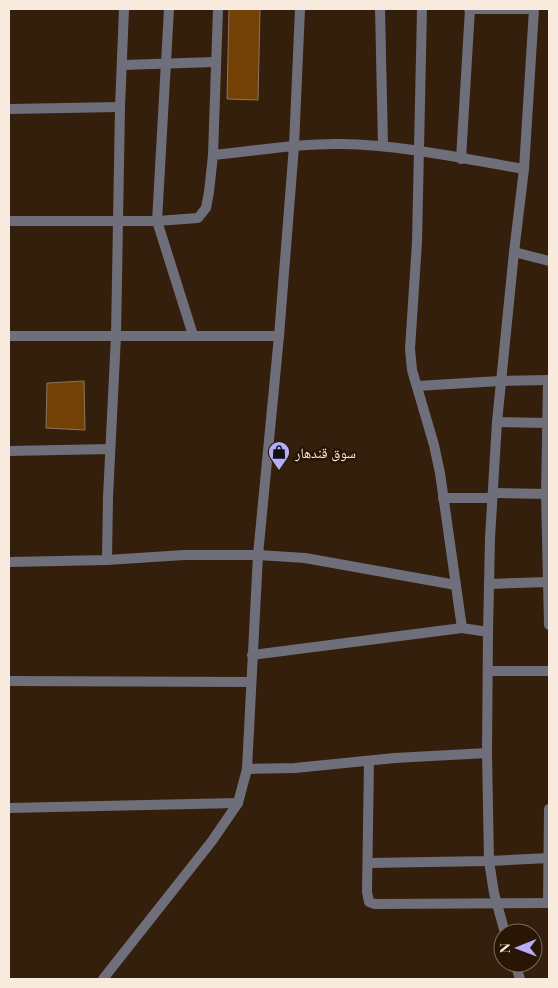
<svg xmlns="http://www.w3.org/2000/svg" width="558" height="988" font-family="'Playfair Display','Noto Naskh Arabic',serif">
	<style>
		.building { fill: #734106; stroke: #8e7560 }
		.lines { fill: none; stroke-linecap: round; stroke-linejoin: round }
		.minor { stroke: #6f6e7b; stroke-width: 10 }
		.labels { text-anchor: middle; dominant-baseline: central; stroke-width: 5; stroke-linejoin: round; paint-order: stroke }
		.poi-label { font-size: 14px; fill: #f9eade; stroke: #291503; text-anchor: start }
	</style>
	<rect width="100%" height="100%" fill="#331f0b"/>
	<g class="building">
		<path d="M229,9H260L258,100L227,99Z"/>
		<path d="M84,381L85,430L46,428L47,383Z"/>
	</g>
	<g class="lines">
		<g class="minor">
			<path d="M169,9L157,221L193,335"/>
			<path d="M380,9L383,145"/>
			<path d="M422,9L417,242L410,349L412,370L434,445L440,473L462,628L488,632L487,753L489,861L494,893L505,933"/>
			<path d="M469,9H534"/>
			<path d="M534,9L524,169L514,252L549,261"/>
			<path d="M122,65L215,62"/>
			<path d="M9,109L120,107"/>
			<path d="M213,155L218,9"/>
			<path d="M461,159L470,9"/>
			<path d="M9,221H157L198,218L206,208L209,192L213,155C256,151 299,143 342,144C404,145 464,159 524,169"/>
			<path d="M9,336H116L120,107L124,9"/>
			<path d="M548,380L546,494L549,625"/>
			<path d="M417,386L500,381L549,380"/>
			<path d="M497,422L547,423"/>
			<path d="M9,451L110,449"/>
			<path d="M493,493L546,494"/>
			<path d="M443,498H492"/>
			<path d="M107,560L108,497L116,336H279"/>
			<path d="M9,562L107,560L184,555H258L305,558L456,585"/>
			<path d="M489,584L549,582"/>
			<path d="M488,632L490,538L497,422L514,252"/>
			<path d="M252,655L462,628"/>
			<path d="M488,671H549"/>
			<path d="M9,681L251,682"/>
			<path d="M369,761L367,892L369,902L375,904L549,903"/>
			<path d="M247,769L295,768L395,758L487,753"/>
			<path d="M9,808L238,803"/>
			<path d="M369,863L489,861L549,858"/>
			<path d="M548,903L549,809"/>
			<path d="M515,963L520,979"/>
			<path d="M103,979L212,841L238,803L247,769L258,555L279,336L294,146L300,9"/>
		</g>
	</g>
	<defs>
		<g id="shop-pin" transform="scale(1.125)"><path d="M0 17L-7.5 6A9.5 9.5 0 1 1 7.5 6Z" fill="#b6acf8" stroke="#291503"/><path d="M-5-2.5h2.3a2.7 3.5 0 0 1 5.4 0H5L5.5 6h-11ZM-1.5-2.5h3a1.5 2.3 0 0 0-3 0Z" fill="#111"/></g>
	</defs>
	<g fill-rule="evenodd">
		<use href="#shop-pin" x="279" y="452"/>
	</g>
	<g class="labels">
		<g class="poi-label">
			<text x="295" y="452">سوق قندهار</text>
		</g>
	</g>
	<rect width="558" height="988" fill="none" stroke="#f9eade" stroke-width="20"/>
	<g transform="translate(518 948) rotate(269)"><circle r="24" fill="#291503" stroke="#7c6a5b"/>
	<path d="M0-4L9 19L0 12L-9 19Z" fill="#b6acf8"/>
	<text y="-8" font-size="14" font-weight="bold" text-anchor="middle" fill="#f9eade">N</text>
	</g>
</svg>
